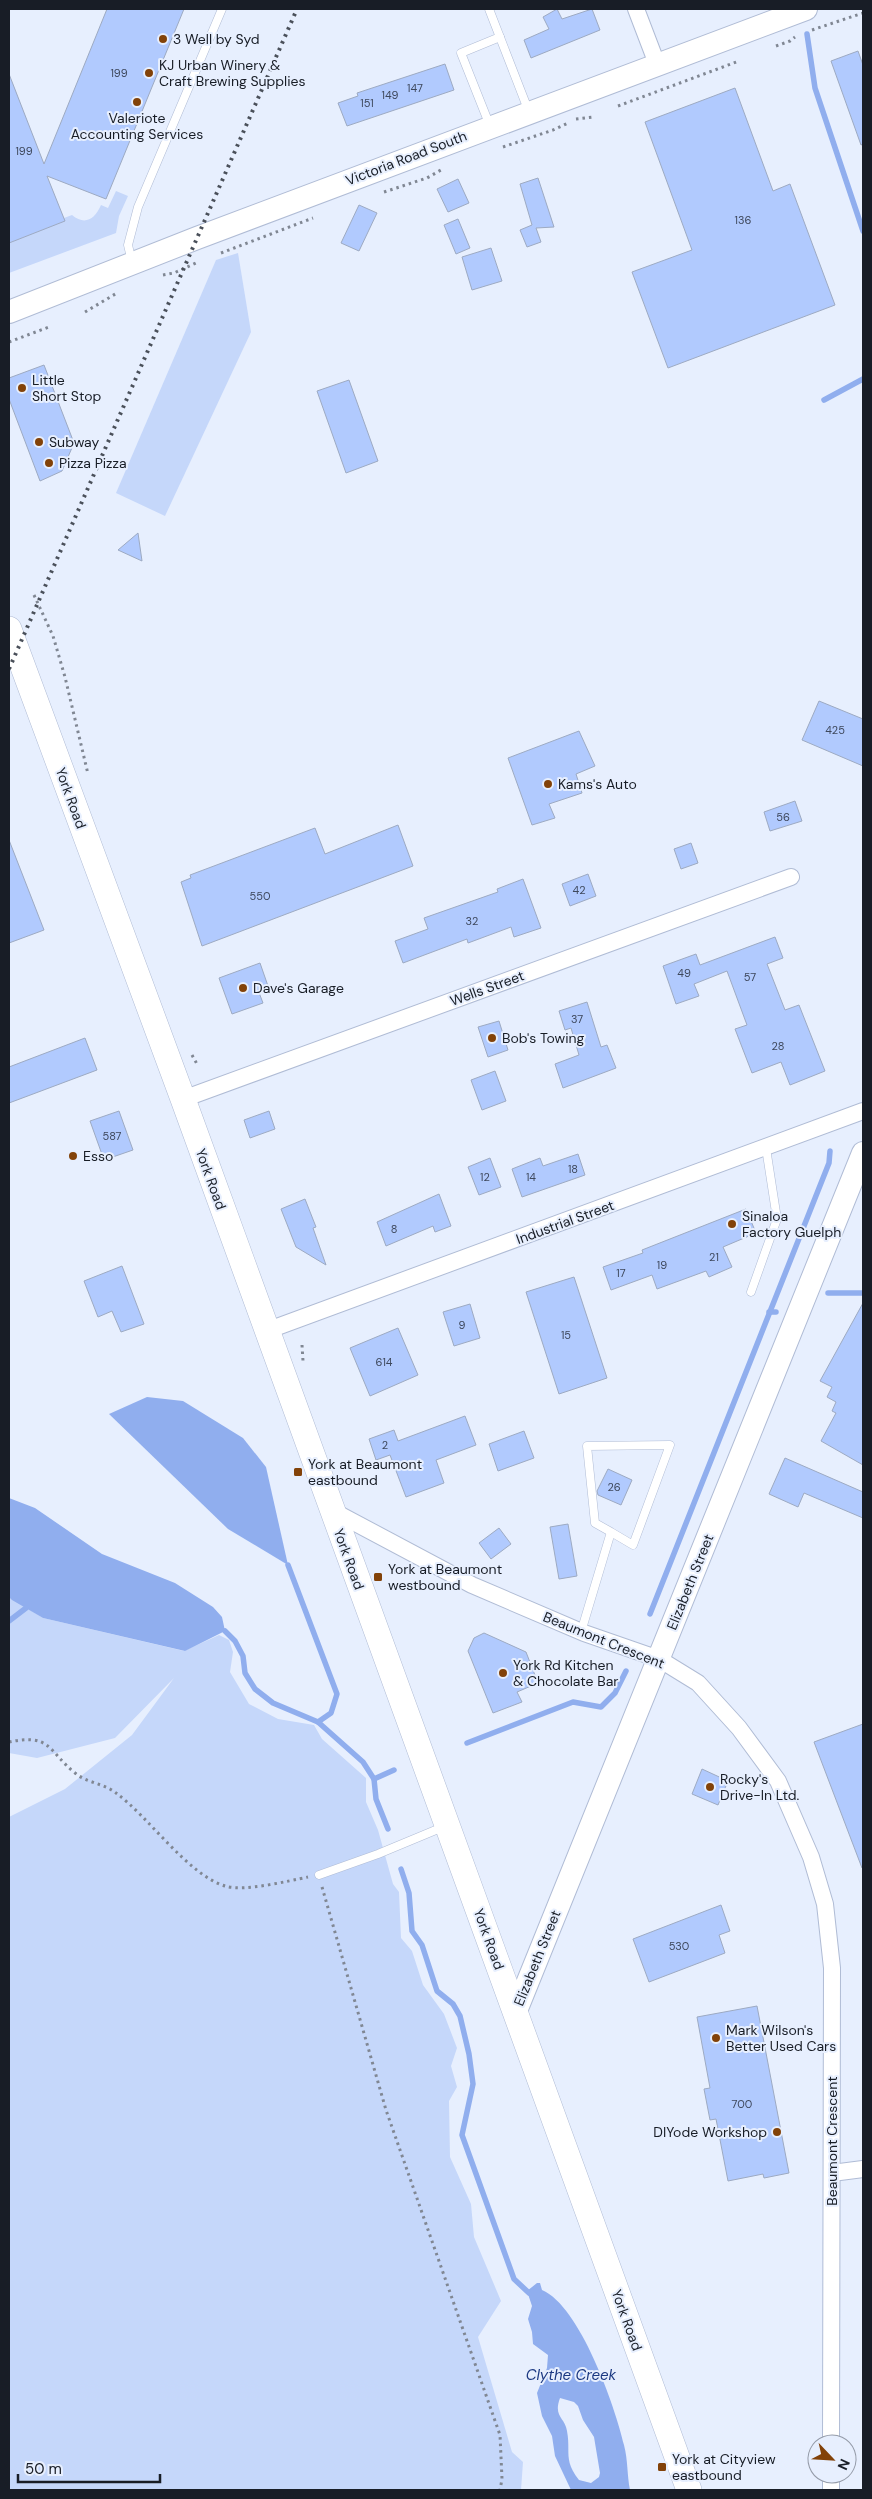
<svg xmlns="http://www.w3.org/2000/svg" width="872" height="2499" font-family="'DM Sans',sans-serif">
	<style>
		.green { fill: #c5d7fa }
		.water { fill: #90aeee; fill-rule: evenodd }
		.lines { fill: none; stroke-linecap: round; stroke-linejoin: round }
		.stream { stroke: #90aeee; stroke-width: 5.5 }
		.building { fill: #b1cafe; stroke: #9daac2 }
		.lane-casing { stroke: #b0bcd5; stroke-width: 9 }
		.street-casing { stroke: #b0bcd5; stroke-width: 18 }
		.secondary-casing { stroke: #b0bcd5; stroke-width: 24 }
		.primary-casing { stroke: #b0bcd5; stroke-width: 26 }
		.path { stroke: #808793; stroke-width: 3; stroke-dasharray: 2.5 4; stroke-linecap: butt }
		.lane { stroke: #fff; stroke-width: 8 }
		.street { stroke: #fff; stroke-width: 16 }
		.secondary { stroke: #fff; stroke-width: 22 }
		.primary { stroke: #fff; stroke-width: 25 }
		.rail { stroke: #4a505a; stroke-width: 4; stroke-dasharray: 2.5 5; stroke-linecap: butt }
		.poi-dot { fill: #824209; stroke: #e7effe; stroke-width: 2 }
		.labels { text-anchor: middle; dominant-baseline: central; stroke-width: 4; stroke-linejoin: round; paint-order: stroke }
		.number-label { font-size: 11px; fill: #3e485c }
		.poi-label { font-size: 14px; fill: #181d26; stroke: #e7effe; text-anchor: start }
		.street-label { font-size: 14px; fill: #181d26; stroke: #e7effe }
		.water-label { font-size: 15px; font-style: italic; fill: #1d3a83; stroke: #e7effe }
	</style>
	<rect width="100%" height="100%" fill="#e7effe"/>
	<g class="green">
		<path d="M116,191L128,196L119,216L116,233L9,273V243L64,221V218L72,215C85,226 95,219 101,205L108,208Z"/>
		<path d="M238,253L251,332L165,516L116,493L216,260Z"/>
		<path d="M9,1597L43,1618L184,1651L219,1635L229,1640L233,1652L230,1672L249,1704L278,1719L314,1725L322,1739L366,1778V1802L378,1830L393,1884L399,1892L401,1938L412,1951L423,1985L444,2014L457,2048L451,2066L457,2087L449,2101L450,2157L471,2204L474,2237L501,2301L478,2337L512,2452L523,2462L521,2490H9V1817L65,1789L132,1735L174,1678L115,1738L37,1758L9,1753Z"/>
	</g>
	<g class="water">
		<path d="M147,1397L183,1401L243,1438L266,1467L288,1565L228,1529L109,1414Z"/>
		<path d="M9,1498L35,1508L102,1554L175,1583L213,1607L222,1617L225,1631L185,1651L43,1618L12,1600L9,1597Z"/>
		<path d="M537,2283H540L542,2290C580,2306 615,2406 624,2445C628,2460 627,2475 630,2490H571L555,2456L552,2436L542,2416L537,2393L547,2368L548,2355L533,2344L532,2332L528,2319L532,2306L527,2291ZM560,2398L574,2402L578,2406L583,2420L594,2437L600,2473L599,2477L591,2483L579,2480C563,2460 571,2452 567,2431C565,2417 553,2417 560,2398Z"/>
	</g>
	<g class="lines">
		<g class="stream">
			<path d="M807,34L815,88L863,231"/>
			<path d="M824,400L863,379"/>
			<path d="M828,1293H863"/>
			<path d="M769,1312H776"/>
			<path d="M288,1565L337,1694L331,1713L318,1722"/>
			<path d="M650,1614L829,1163L830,1151"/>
			<path d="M9,1621L26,1608"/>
			<path d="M225,1631L235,1641L243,1656L245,1673L255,1689L273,1703L318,1722L363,1762L374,1779L376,1799L388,1829"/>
			<path d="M467,1743L573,1702L601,1707L615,1693L626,1671"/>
			<path d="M374,1779L394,1770"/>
			<path d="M401,1869L409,1893L412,1931L422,1945L437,1991L453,2004L460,2016L469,2054L473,2084L462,2135L514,2279L529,2293"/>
		</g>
	</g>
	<g class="building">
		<path d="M107,9H184L106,199L47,176L65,221L9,243V74L44,164Z"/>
		<path d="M557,9L562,19L592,9L600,30L531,58L524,40L549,29L543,17Z"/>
		<path d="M858,51L863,65V144L861,145L831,61Z"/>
		<path d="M445,64L454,90L347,126L338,103L358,96L357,93Z"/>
		<path d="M735,88L773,191L790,184L835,305L668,368L632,272L692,250L645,122Z"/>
		<path d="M538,178L554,227L536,228L541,242L527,247L520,230L532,225L520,184Z"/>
		<path d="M458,179L469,203L448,212L437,189Z"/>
		<path d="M359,205L377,213L359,251L341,243Z"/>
		<path d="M458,219L470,248L456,254L444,225Z"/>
		<path d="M491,248L502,281L472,290L462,257Z"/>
		<path d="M44,365L74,443L62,471L40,481L9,399V378Z"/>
		<path d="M349,380L378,461L346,473L317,391Z"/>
		<path d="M138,533L142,561L118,550Z"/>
		<path d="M819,701L863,719V766L802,740Z"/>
		<path d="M579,731L595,766L576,774L582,793L549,804L555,818L532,825L508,758Z"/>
		<path d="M795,801L802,821L770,831L764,812Z"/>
		<path d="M398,825L413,866L202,946L181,882L191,878L190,875L315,828L325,854Z"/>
		<path d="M9,840L44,930L9,943Z"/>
		<path d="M691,843L698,863L681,869L674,849Z"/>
		<path d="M588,874L596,896L570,906L562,884Z"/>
		<path d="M523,879L541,928L514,937L511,927L468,943L467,939L403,963L395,941L428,929L424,918L498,892L497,889Z"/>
		<path d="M775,937L783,958L767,964L785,1010L799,1005L825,1071L790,1085L781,1062L752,1073L735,1029L747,1025L727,971L694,984L699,996L676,1004L663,966L696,954L700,965Z"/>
		<path d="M260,963L268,986L258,990L263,1003L232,1014L219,978Z"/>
		<path d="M587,1002L601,1047L607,1045L616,1068L563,1088L555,1064L579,1055L571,1028L565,1030L559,1011Z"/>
		<path d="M499,1021L508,1050L488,1057L478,1027Z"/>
		<path d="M85,1038L97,1070L9,1103V1067Z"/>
		<path d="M495,1071L506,1101L482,1110L471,1080Z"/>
		<path d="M119,1111L133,1150L104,1160L90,1121Z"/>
		<path d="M269,1111L275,1129L250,1138L244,1120Z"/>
		<path d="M578,1154L585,1175L522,1197L512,1169L540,1158L543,1166Z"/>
		<path d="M490,1158L501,1187L479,1195L468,1167Z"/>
		<path d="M439,1194L451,1226L435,1232L433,1226L386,1246L377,1222Z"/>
		<path d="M305,1199L316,1227L313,1228L326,1265L296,1247L281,1209Z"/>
		<path d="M746,1209L756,1233L723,1247L732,1267L709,1277L706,1271L657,1289L652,1275L611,1290L603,1267L643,1253L642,1250Z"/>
		<path d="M122,1266L144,1324L121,1332L112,1311L98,1317L84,1281Z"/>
		<path d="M574,1277L607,1378L559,1394L526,1292Z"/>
		<path d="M863,1303V1465L821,1441L836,1413L832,1411L836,1402L827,1397L832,1387L820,1381Z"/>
		<path d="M470,1304L480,1338L454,1346L443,1312Z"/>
		<path d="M398,1328L418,1375L370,1396L350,1348Z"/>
		<path d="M465,1416L476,1445L436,1460L444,1483L406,1497L390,1455L376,1460L369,1439L394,1430L398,1441Z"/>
		<path d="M524,1431L534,1458L498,1471L489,1444Z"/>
		<path d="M785,1458L863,1492V1518L804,1493L798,1507L769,1494Z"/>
		<path d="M608,1469L632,1480L621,1505L598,1495L597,1491Z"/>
		<path d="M568,1524L577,1576L559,1579L550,1527Z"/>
		<path d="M499,1528L511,1544L491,1559L479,1543Z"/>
		<path d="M484,1633L526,1652L538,1683L517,1692L522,1702L493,1713L468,1651L474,1638Z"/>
		<path d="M863,1724V1868H862L814,1742Z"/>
		<path d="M702,1769L728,1781L718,1805L692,1794Z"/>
		<path d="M721,1905L730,1931L719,1935L725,1953L649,1982L633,1939Z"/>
		<path d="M757,2006L789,2173L764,2178L763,2174L728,2181L716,2119L710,2120L704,2089L710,2088L697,2017Z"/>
	</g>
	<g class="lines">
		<g class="lane-casing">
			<g id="lane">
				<path d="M489,9L529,112"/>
				<path d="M490,126L461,53L500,37"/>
				<path d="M132,262L128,245L138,207L222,9"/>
				<path d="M751,1292L777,1219L766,1148"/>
				<path d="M581,1632L611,1532L633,1545L670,1445L587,1446L595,1523L611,1532"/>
				<path d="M319,1875L378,1854L443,1827"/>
			</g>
		</g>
		<g class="street-casing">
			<g id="street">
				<path d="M636,9L657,64"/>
				<path d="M183,1099L791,877"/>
				<path d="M266,1331L863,1111"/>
				<path d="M331,1510L472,1585L584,1633L659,1659L698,1683L739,1728L778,1781L811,1857L825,1904L832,1968L831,2444"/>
				<path d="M832,2173L863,2169"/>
				<path d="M831,2490V2474"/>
			</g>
		</g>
		<g class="secondary-casing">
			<g id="secondary">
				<path d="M9,312L197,238L806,9"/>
				<path d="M516,2011L863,1153"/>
			</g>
		</g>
		<g class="primary-casing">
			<path id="primary" d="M9,629L183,1099L689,2490"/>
		</g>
		<g class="path">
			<path d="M812,30L863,13"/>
			<path d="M776,46L790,41L795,37"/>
			<path d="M618,106L739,61"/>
			<path d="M576,119L593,117"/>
			<path d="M503,147L553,130L568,123"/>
			<path d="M384,192L427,178L441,170"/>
			<path d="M221,253L313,218"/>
			<path d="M163,275L174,273L198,262"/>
			<path d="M85,312L117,293"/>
			<path d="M9,342L49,327"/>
			<path d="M34,595L53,636L65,677L88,774"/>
			<path d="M192,1055L197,1064"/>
			<path d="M302,1345L303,1361"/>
			<path d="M9,1742C51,1733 48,1751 75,1773C87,1783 103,1783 116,1793C149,1817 188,1875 225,1886C244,1892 288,1881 308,1877"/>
			<path d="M322,1887L386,2110L500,2435L502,2479L500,2490"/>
		</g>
		<use href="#lane" class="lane"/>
		<use href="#street" class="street"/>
		<use href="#secondary" class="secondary"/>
		<use href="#primary" class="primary"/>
		<path class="rail" d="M9,669L297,9"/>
	</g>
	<g class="poi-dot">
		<circle cx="163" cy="39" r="5"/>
		<circle cx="149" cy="73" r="5"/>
		<circle cx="137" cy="102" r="5"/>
		<circle cx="22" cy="388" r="5"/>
		<circle cx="39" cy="442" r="5"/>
		<circle cx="49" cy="463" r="5"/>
		<circle cx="548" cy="784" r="5"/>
		<circle cx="243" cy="988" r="5"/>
		<circle cx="492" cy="1038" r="5"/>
		<circle cx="73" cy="1156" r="5"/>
		<circle cx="732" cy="1224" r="5"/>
		<rect x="293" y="1467" width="10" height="10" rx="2.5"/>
		<rect x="373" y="1572" width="10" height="10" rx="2.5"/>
		<circle cx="503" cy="1673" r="5"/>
		<circle cx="710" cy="1787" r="5"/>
		<circle cx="716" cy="2038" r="5"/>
		<circle cx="777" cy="2132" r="5"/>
		<rect x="657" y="2462" width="10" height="10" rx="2.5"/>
	</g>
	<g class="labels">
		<g class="number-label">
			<text x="119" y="73">199</text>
			<text x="415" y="88">147</text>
			<text x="390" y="95">149</text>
			<text x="367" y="103">151</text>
			<text x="24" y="151">199</text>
			<text x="743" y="220">136</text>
			<text x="835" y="730">425</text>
			<text x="783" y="817">56</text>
			<text x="579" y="890">42</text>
			<text x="260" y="896">550</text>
			<text x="472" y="921">32</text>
			<text x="684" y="973">49</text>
			<text x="750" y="977">57</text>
			<text x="577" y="1019">37</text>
			<text x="778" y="1046">28</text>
			<text x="112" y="1136">587</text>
			<text x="573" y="1169">18</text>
			<text x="485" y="1177">12</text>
			<text x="531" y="1177">14</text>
			<text x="394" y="1229">8</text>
			<text x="714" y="1257">21</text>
			<text x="662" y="1265">19</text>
			<text x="621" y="1273">17</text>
			<text x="462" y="1325">9</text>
			<text x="566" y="1335">15</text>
			<text x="384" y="1362">614</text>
			<text x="385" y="1445">2</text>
			<text x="614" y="1487">26</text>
			<text x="679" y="1946">530</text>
			<text x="742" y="2104">700</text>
		</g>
		<g class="poi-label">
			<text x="173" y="39">3 Well by Syd</text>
			<text x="159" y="65">KJ Urban Winery &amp;<tspan x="159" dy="16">Craft Brewing Supplies</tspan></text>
			<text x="137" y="118" text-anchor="middle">Valeriote<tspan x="137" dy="16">Accounting Services</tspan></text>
			<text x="32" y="380">Little<tspan x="32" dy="16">Short Stop</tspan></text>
			<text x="49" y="442">Subway</text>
			<text x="59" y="463">Pizza Pizza</text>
			<text x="558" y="784">Kams's Auto</text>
			<text x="253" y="988">Dave's Garage</text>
			<text x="502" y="1038">Bob's Towing</text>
			<text x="83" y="1156">Esso</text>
			<text x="742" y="1216">Sinaloa<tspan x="742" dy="16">Factory Guelph</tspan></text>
			<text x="308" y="1464">York at Beaumont<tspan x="308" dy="16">eastbound</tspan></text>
			<text x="388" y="1569">York at Beaumont<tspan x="388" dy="16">westbound</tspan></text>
			<text x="513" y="1665">York Rd Kitchen<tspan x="513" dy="16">&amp; Chocolate Bar</tspan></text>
			<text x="720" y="1779">Rocky's<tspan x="720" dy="16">Drive-In Ltd.</tspan></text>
			<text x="726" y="2030">Mark Wilson's<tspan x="726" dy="16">Better Used Cars</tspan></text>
			<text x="767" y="2132" text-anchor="end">DIYode Workshop</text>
			<text x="672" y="2459">York at Cityview<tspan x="672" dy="16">eastbound</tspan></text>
		</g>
		<g class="street-label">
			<text transform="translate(406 158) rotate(-21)">Victoria Road South</text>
			<text transform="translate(71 798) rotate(70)">York Road</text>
			<text transform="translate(487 988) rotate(-20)">Wells Street</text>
			<text transform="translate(211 1179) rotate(70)">York Road</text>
			<text transform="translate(565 1222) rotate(-20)">Industrial Street</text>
			<text transform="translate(349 1559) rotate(70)">York Road</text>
			<text transform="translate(690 1582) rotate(-68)">Elizabeth Street</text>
			<text transform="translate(604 1640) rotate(22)">Beaumont Crescent</text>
			<text transform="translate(489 1939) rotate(70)">York Road</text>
			<text transform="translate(537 1958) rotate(-68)">Elizabeth Street</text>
			<text transform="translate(832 2141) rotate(-90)">Beaumont Crescent</text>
			<text transform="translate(627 2320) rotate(70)">York Road</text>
		</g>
		<g class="water-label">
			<text x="571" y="2375">Clythe Creek</text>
		</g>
	</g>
	<rect width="872" height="2499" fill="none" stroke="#181d26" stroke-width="20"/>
	<g transform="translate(832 2459) rotate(115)"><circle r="24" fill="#e7effe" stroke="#949ba8"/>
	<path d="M0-4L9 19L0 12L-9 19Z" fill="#824209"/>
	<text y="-8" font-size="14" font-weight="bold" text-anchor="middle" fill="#181d26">N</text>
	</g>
	<path d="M18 2474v8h142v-8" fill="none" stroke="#181d26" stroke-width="2.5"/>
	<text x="25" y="2474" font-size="15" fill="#181d26" stroke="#e7effe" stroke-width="4" paint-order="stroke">50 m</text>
</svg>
